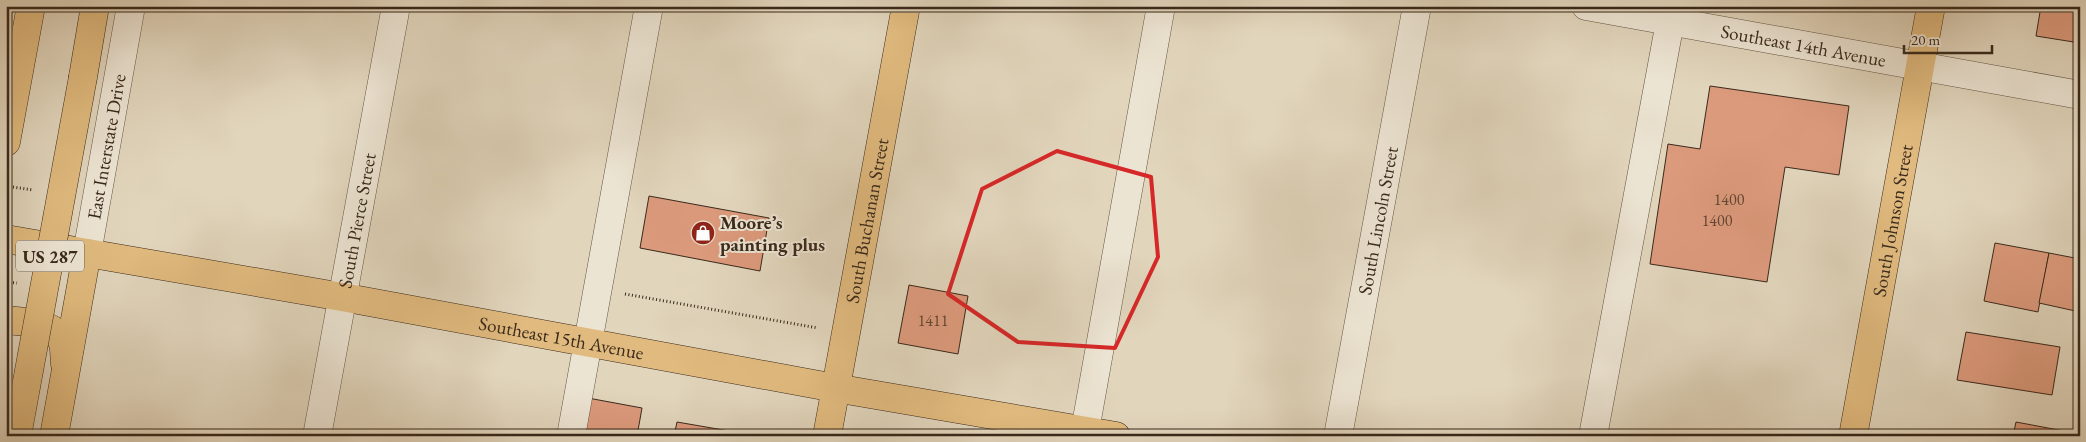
<svg xmlns="http://www.w3.org/2000/svg" width="2086" height="442" font-family="'EB Garamond',serif">
	<style>
		.building { fill: #dc9a7c; stroke: #39291b }
		.lines { fill: none; stroke-linecap: round; stroke-linejoin: round }
		.minor-casing { stroke: #635443; stroke-width: 29 }
		.major-casing { stroke: #39291b; stroke-width: 29 }
		.highway-casing { stroke: #39291b; stroke-width: 29 }
		.path { stroke: #39291b; stroke-width: 3; stroke-dasharray: 1 2.5; stroke-linecap: butt }
		.minor { stroke: #ece4d3; stroke-width: 28 }
		.major { stroke: #e0ba7e; stroke-width: 28 }
		.highway { stroke: #e0ba7e; stroke-width: 28 }
		.highway-bridge-casing { stroke: #39291b; stroke-width: 29; stroke-linecap: butt }
		.highway-bridge { stroke: #e0ba7e; stroke-width: 28 }
		.marked { fill: none; stroke: #d62828; stroke-width: 4; stroke-linejoin: round }
		.labels { text-anchor: middle; dominant-baseline: central; stroke-width: 4; stroke-linejoin: round; paint-order: stroke }
		.number-label { font-size: 16px; fill: #624533 }
		.shield { fill: #ece4d3; stroke: #6f6152; stroke-width: 1 }
		.shield-label { font-size: 18px; font-weight: bold; fill: #39291b }
		.street-label { font-size: 19px; fill: #39291b; stroke: #ece4d3 }
		.poi-label { font-size: 19px; font-weight: bold; fill: #39291b; stroke: #ece4d3; text-anchor: start }
	</style>
	<rect width="100%" height="100%" fill="#e1d5bc"/>
	<filter id="stains"><feTurbulence type="fractalNoise" baseFrequency=".004" numOctaves="4"/><feColorMatrix values="0 0 0 0 .2 0 0 0 0 .09 0 0 0 0 .02 0 0 0 .5 -.17"/></filter>
	<radialGradient id="worn" r=".72"><stop offset=".6" stop-color="#630" stop-opacity="0"/><stop offset="1" stop-color="#630" stop-opacity=".3"/></radialGradient>
	<g class="building">
		<path d="M2041,6H2080V43L2036,36Z"/>
		<path d="M1710,86L1849,106L1839,175L1785,167L1767,282L1650,264L1668,144L1700,149Z"/>
		<path d="M649,196L769,218L760,271L640,248Z"/>
		<path d="M1995,243L2049,253L2038,312L1984,301Z"/>
		<path d="M2049,253L2080,259V312L2039,303Z"/>
		<path d="M909,285L968,296L958,354L898,343Z"/>
		<path d="M1966,332L2060,347L2052,395L1957,380Z"/>
		<path d="M588,398L642,408L637,436H582Z"/>
		<path d="M677,422L735,432L734,436H674Z"/>
		<path d="M2016,422L2080,434V436H2013Z"/>
	</g>
	<g class="lines">
		<g class="minor-casing">
			<g id="minor">
				<path id="s1" d="M1586,6L2080,95"/>
				<path id="s2" d="M87,253L131,6"/>
				<path id="s3" d="M317,436L396,6"/>
				<path d="M571,436L649,6"/>
				<path d="M1084,436L1161,6"/>
				<path id="s4" d="M1338,436L1417,6"/>
				<path d="M1593,436L1673,6"/>
			</g>
		</g>
		<g class="major-casing">
			<g id="major">
				<path id="s5" d="M6,239L342,297L835,388L1116,436"/>
				<path d="M6,320C24,322 54,322 62,341C65,347 64,358 65,364"/>
				<path d="M54,436L87,253"/>
				<path id="s6" d="M827,436L906,6"/>
				<path id="s7" d="M1853,436L1931,6"/>
			</g>
		</g>
		<g class="highway-casing">
			<g id="highway">
				<path d="M83,77L95,6"/>
				<path d="M6,142L31,6"/>
			</g>
		</g>
		<g class="path">
			<path d="M6,186L33,190"/>
			<path d="M6,282L17,283"/>
			<path d="M625,294L818,328"/>
			<path d="M857,435L898,433L916,436"/>
		</g>
		<use href="#minor" class="minor"/>
		<use href="#major" class="major"/>
		<use href="#highway" class="highway"/>
		<g class="highway-bridge-casing">
			<path id="highway-bridge" d="M17,436L83,77"/>
		</g>
		<use href="#highway-bridge" class="highway-bridge"/>
	</g>
	<path class="marked" d="M1057,151L1151,177L1158,257L1115,348L1018,342L948,294L982,189Z"/>
	<defs>
		<g id="shop-disc" transform="scale(1.25)"><circle r="9.5" fill="#8f2418" stroke="#ece4d3"/><path d="M-5-2.5h2.3a2.7 3.5 0 0 1 5.4 0H5L5.5 6h-11ZM-1.5-2.5h3a1.5 2.3 0 0 0-3 0Z" fill="#fff"/></g>
	</defs>
	<g fill-rule="evenodd">
		<use href="#shop-disc" x="703" y="233"/>
	</g>
	<g class="labels">
		<g class="number-label">
			<text x="1729" y="199">1400</text>
			<text x="1717" y="220">1400</text>
			<text x="933" y="320">1411</text>
		</g>
		<rect class="shield" x="16" y="240.5" width="68" height="31" rx="4"/>
		<g class="shield-label">
			<text x="50" y="256">US 287</text>
		</g>
		<g class="street-label">
			<text stroke="none"><textPath href="#s1" startOffset="221">Southeast 14th Avenue</textPath></text>
			<text stroke="none"><textPath href="#s2" startOffset="108">East Interstate Drive</textPath></text>
			<text stroke="none"><textPath href="#s3" startOffset="219">South Pierce Street</textPath></text>
			<text stroke="none"><textPath href="#s6" startOffset="219">South Buchanan Street</textPath></text>
			<text stroke="none"><textPath href="#s4" startOffset="219">South Lincoln Street</textPath></text>
			<text stroke="none"><textPath href="#s7" startOffset="219">South Johnson Street</textPath></text>
			<text stroke="none"><textPath href="#s5" startOffset="564">Southeast 15th Avenue</textPath></text>
		</g>
		<g class="poi-label">
			<text x="720" y="222">Moore’s<tspan x="720" dy="22">painting plus</tspan></text>
		</g>
	</g>
	<rect width="2086" height="442" fill="none" stroke="#e1d5bc" stroke-width="25"/>
	<rect x="8" y="8" width="2071" height="427" fill="none" stroke="#39291b" stroke-width="2.5"/>
	<rect x="12" y="12" width="2061" height="417" fill="none" stroke="#39291b"/>
	<path d="M1904 45v8h88v-8" fill="none" stroke="#39291b" stroke-width="2.5"/>
	<text x="1911" y="45" font-size="15" fill="#39291b" stroke="#ece4d3" stroke-width="4" paint-order="stroke">20 m</text>
	<rect width="100%" height="100%" filter="url(#stains)"/>
	<rect width="100%" height="100%" fill="url(#worn)"/>
</svg>
